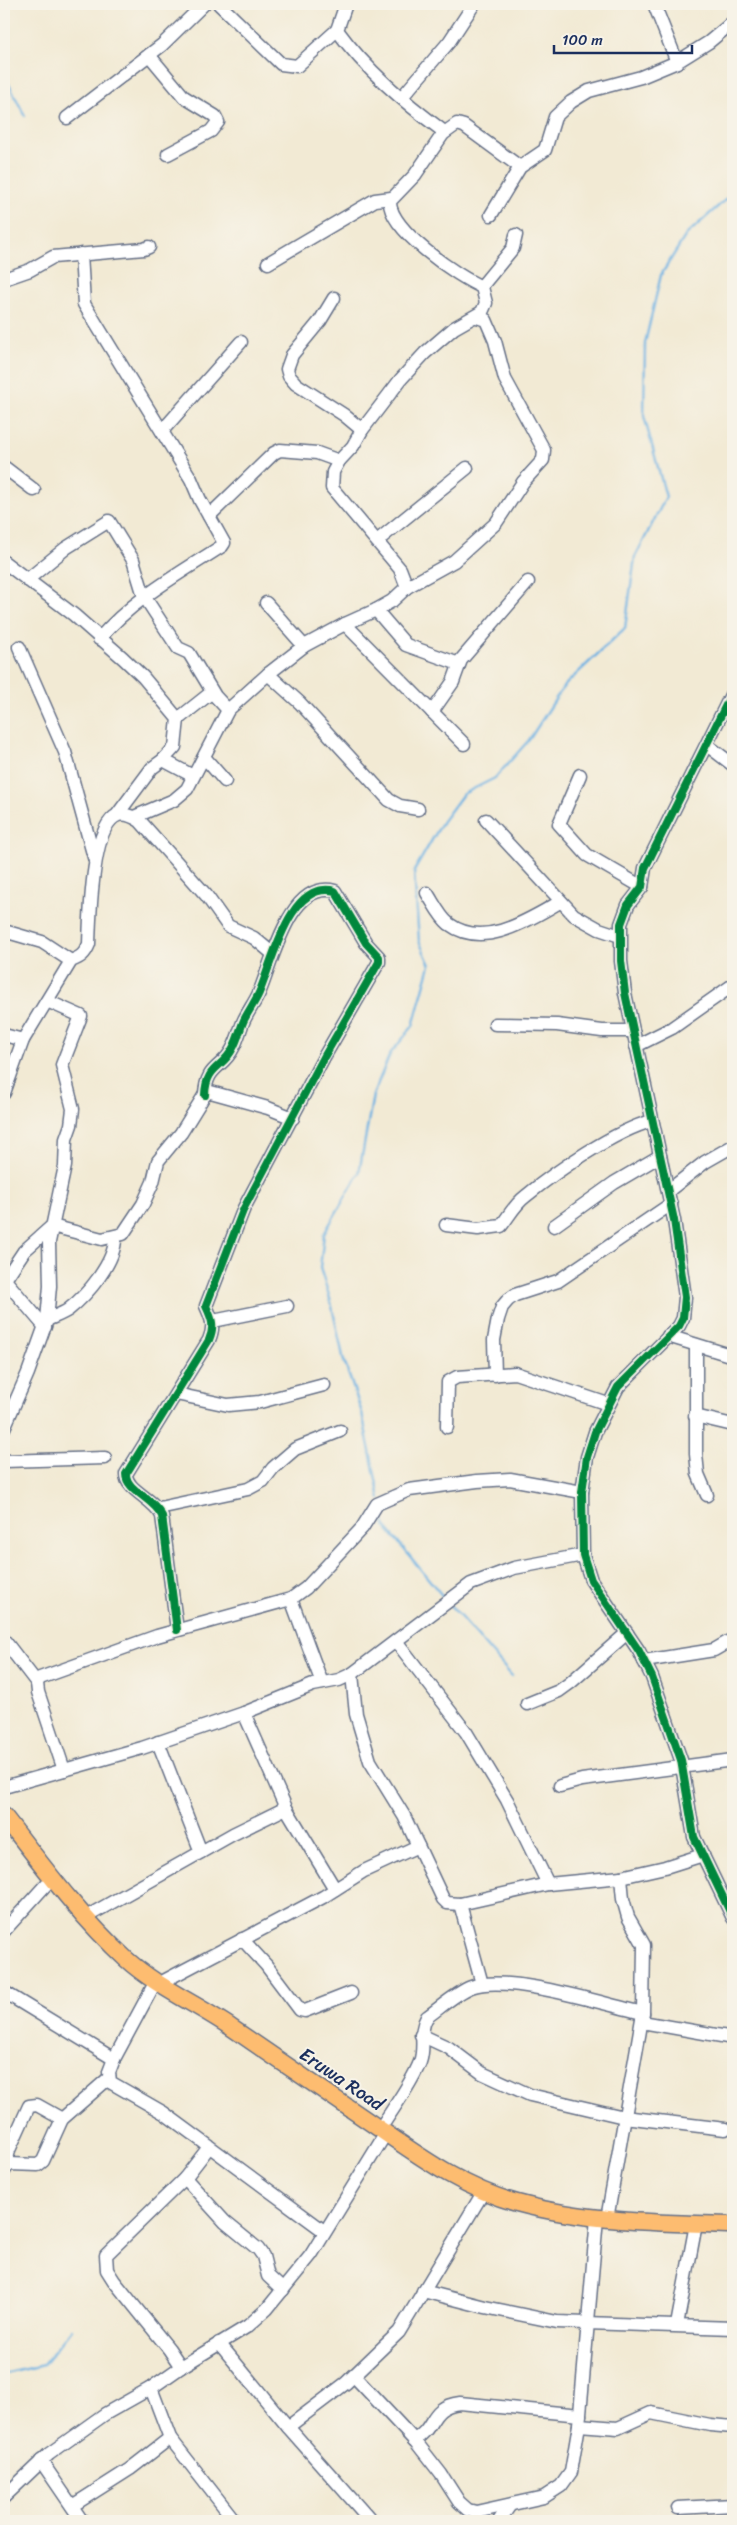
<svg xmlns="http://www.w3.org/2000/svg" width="737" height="2525" font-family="Sriracha,sans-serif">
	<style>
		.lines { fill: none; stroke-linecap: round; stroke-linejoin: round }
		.stream { stroke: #6cb1e2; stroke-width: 2.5 }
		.minor-casing { stroke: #667087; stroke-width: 15 }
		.major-casing { stroke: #667087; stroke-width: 19 }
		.minor { stroke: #fff; stroke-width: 12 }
		.major { stroke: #fdbc70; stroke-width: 16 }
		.cycleway-casing { stroke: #f7f3e8; stroke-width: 11 }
		.cycleway { stroke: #00873e; stroke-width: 8 }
		.labels { text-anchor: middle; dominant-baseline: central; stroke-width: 4; stroke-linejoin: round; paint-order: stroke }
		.street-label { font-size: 19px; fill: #1b2f5e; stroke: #f7f3e8 }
	</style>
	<rect width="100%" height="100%" fill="#f7f3e8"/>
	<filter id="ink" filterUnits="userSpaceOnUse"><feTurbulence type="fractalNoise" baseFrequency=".02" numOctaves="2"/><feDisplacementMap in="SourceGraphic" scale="10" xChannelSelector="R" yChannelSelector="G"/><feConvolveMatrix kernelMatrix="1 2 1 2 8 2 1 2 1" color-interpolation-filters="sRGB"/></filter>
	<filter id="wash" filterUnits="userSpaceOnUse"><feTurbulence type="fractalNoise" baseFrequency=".0096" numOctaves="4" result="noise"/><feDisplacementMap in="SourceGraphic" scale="20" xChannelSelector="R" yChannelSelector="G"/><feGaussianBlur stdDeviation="1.12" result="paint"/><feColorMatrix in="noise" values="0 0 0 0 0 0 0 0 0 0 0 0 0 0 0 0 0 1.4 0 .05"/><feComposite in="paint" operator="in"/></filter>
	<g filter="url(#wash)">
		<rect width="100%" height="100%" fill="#f2ead4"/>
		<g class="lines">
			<g class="stream">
				<path d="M4,75L25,116"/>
				<path d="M380,1499L362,1413L344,1361L331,1302L320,1268L324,1234L359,1173L373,1095L390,1054L413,1026L430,965L419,941L414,871L443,821L463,794L495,778L529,740L564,686L625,628L635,557L666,497L644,416L645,343L661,275L686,235L733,193"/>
				<path d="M381,1507L385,1526L445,1599"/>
				<path d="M450,1605L512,1676"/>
				<path d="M4,2374L43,2365L72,2329"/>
			</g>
		</g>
	</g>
	<g filter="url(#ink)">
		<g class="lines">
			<g class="minor-casing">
				<g id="minor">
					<path d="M219,4L281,64L297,66L337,30"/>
					<path d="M346,4L337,30C366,70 404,102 443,131V134"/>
					<path d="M654,4L677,62"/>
					<path d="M149,55L184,97L215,116L218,122L211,131L168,154"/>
					<path d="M402,97L449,42L474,4"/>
					<path d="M67,118L162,45L204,4"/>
					<path d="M491,215L520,167L545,150L555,117L571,102L589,91L641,77L677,62L709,42L733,22"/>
					<path d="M81,254L84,304L191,479L200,500L224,543L222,546C179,574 133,599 99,639"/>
					<path d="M268,263L375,200L391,198"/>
					<path d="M4,279L30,270L53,257L144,249L149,247"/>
					<path d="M481,287L513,248L516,235"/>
					<path d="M334,298L320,321L292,355L287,369L289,376L296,384L344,415L362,430"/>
					<path d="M162,431L241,342"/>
					<path d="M4,467L34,490"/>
					<path d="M209,516L274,453L280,450L317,453L339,461"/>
					<path d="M377,541L467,468"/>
					<path d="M4,562L74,615L123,658L143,677L178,719L175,747L163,760L152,768L117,815"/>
					<path d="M27,580L66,548L109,521L133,560L144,596L178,648L189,653L215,696L228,710"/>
					<path d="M407,587L400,569L332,488L333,472L339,461L353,446L362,430L401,379L425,353L454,328L482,312L486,303L482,287C458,277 388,229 390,201L415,175L443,134L457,124L464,126L520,167"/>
					<path d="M266,603L304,646"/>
					<path d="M376,610L406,645L459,664"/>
					<path d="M345,624L464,744"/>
					<path d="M19,647L65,752L95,861"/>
					<path d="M268,674L300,703L389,800L400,806L418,809"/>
					<path d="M733,691L645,868L642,887L628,905L621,924V961L625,993L674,1220L685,1297L683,1318L679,1326L618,1387L595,1432L587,1457L582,1492L583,1555L591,1580L639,1651L652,1677L681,1760L694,1837L733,1918"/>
					<path d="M432,712L453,682L461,660L528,582"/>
					<path d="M178,719L212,692"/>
					<path d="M707,745L733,765"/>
					<path d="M204,757L225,781"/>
					<path d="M163,760L193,776"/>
					<path d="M580,775L559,824L587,855L642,887"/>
					<path d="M134,817L174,800L187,789L228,710L268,674L304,646L345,624L376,610L392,601L407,587L454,561L496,523L523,482L543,460L544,450L505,379L495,341L486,320L477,317"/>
					<path d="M486,820L574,915L599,929L620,936"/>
					<path d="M427,893C433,902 440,917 449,924C484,950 530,919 560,902"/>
					<path d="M4,931L42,942L71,961"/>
					<path d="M495,1024L557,1025L602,1031H633"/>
					<path d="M4,1035L23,1040"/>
					<path d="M636,1046L672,1028L733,985"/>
					<path d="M4,1093L23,1040L71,961C81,957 85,954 89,944C90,919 91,825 118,815C126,813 134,817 140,821L206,895L228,926L254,938L272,953"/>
					<path d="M668,1191L705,1162L733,1146"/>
					<path d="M446,1225L478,1229L501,1226C509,1216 515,1204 526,1196C555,1172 616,1130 652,1121"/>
					<path d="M554,1226L614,1183L660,1156"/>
					<path d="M5,1280L45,1327"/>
					<path d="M4,1281L24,1251L52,1226L102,1239L123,1234L143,1204L153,1182L158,1161L181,1133L207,1091L268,1108L293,1118"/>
					<path d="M47,1320C53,1317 62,1314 68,1310C87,1295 116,1262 115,1237"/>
					<path d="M213,1321L287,1306"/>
					<path d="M668,1336L733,1356"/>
					<path d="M696,1345V1454L698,1474L707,1495"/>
					<path d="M495,1375L494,1340L498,1319L502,1307L508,1300L515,1295L558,1281L671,1204"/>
					<path d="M176,1394L228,1405L260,1402L324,1385"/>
					<path d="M695,1416L733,1425"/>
					<path d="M447,1427L448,1382L457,1377L515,1373L608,1404"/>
					<path d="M4,1428L28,1373L47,1320L50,1286L49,1242L65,1166L66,1139L71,1125L73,1109L62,1065L81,1016L47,1001"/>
					<path d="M4,1461L105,1458"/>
					<path d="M159,1508L248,1489L263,1481L273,1468L295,1449L340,1431"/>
					<path d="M291,1599L322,1683"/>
					<path d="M177,1630L162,1516C154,1498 126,1491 126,1474L209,1340C215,1326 212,1319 206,1306L244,1208L324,1057L379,962V957L366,943L335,891C289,879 272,964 259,993C255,1002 249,1010 244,1020C240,1029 238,1039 233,1048C223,1069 206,1065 205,1095"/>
					<path d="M4,1640L37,1683"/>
					<path d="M396,1641L466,1732L507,1800L548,1884"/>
					<path d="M644,1661L714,1650L733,1639"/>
					<path d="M352,1674L356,1714L370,1761L404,1816L443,1899L447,1903L460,1904"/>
					<path d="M527,1704L559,1691L570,1683L627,1633"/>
					<path d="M244,1713L286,1808L335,1889"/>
					<path d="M158,1742L201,1852"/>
					<path d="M64,1770L38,1692L37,1683L40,1678L157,1636L291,1599L306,1588L362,1528L377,1504L409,1490L477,1481L510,1479L582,1492"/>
					<path d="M560,1786L582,1780L733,1760"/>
					<path d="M4,1787L142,1748L244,1713L313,1685L339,1680L352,1674L471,1584L514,1568L583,1555"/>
					<path d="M86,1917L233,1834L286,1808"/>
					<path d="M4,1931L52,1878"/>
					<path d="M242,1939L266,1965L300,2010L305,2011L351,1993"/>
					<path d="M156,1981L114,2059L109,2072L110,2082L164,2113L324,2231"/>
					<path d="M160,1983L323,1897L364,1871L418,1846"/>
					<path d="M482,1984L460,1904L548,1884L621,1877L665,1867L703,1855"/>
					<path d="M4,1992L114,2059"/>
					<path d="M642,2022L733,2038"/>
					<path d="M421,2035L449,2048L482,2073L530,2095L624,2117L725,2129"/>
					<path d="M380,2129C393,2108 411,2085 420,2062C426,2046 418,2032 427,2017C441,2007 456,1993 471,1987C507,1973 603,2004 643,2013"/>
					<path d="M6,2165L9,2150L29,2106L37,2105L62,2119"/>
					<path d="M4,2171L9,2164L38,2165L43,2161L62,2119L109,2078"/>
					<path d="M185,2178L225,2222L258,2249L263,2256L268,2276L283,2290"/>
					<path d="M607,2219L643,2013L644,1945L628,1917L623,1899L621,1877"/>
					<path d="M423,2291L485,2307L557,2322L733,2328"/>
					<path d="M677,2325L696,2224"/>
					<path d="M219,2343L288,2427L371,2521"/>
					<path d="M181,2367L169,2349L114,2281L107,2270L106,2255L185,2178L209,2147"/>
					<path d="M354,2376L416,2442L441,2474L459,2502L468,2510L476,2512L544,2497L561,2486L571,2472L579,2425L597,2218"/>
					<path d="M151,2388L170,2438L235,2521"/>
					<path d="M579,2425L618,2428L651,2413L710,2425L733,2427"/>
					<path d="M288,2427L346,2383L399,2332L484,2191"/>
					<path d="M414,2440C437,2427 428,2407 460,2403L580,2415"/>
					<path d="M41,2461L82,2521"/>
					<path d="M4,2497L49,2454L105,2414L151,2388L181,2367L248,2326L267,2309L311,2255L386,2133"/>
					<path d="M72,2506L130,2469L170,2438"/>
					<path d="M678,2508L733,2505"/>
					<path d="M499,2521L510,2505"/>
				</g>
			</g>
			<g class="major-casing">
				<path id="major" d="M4,1816C42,1865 80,1917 126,1959C157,1987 197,2004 232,2028C277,2059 323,2090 368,2121C415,2153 461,2188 517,2203C587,2222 661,2223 733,2225"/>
			</g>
			<use href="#minor" class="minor"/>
			<use href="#major" class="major"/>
			<g class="cycleway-casing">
				<g id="cycleway">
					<path d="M733,691L645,868L642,887L628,905L621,924V961L625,993L674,1220L685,1297L683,1318L679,1326L618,1387L595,1432L587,1457L582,1492L583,1555L591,1580L639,1651L652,1677L681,1760L694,1837L733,1918"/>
					<path d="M177,1630L162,1516C154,1498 126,1491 126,1474L209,1340C215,1326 212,1319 206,1306L244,1208L324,1057L379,962V957L366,943L335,891C289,879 272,964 259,993C255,1002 249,1010 244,1020C240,1029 238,1039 233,1048C223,1069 206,1065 205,1095"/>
				</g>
			</g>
			<use href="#cycleway" class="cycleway"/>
		</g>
	</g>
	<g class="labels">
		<g class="street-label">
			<text transform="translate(342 2079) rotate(34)">Eruwa Road</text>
		</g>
	</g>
	<rect width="737" height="2525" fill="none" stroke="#f7f3e8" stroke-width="20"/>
	<path d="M554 45v8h138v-8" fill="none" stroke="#1b2f5e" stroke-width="2.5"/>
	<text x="562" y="45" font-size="15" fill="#1b2f5e" stroke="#f7f3e8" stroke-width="4" paint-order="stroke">100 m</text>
</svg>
